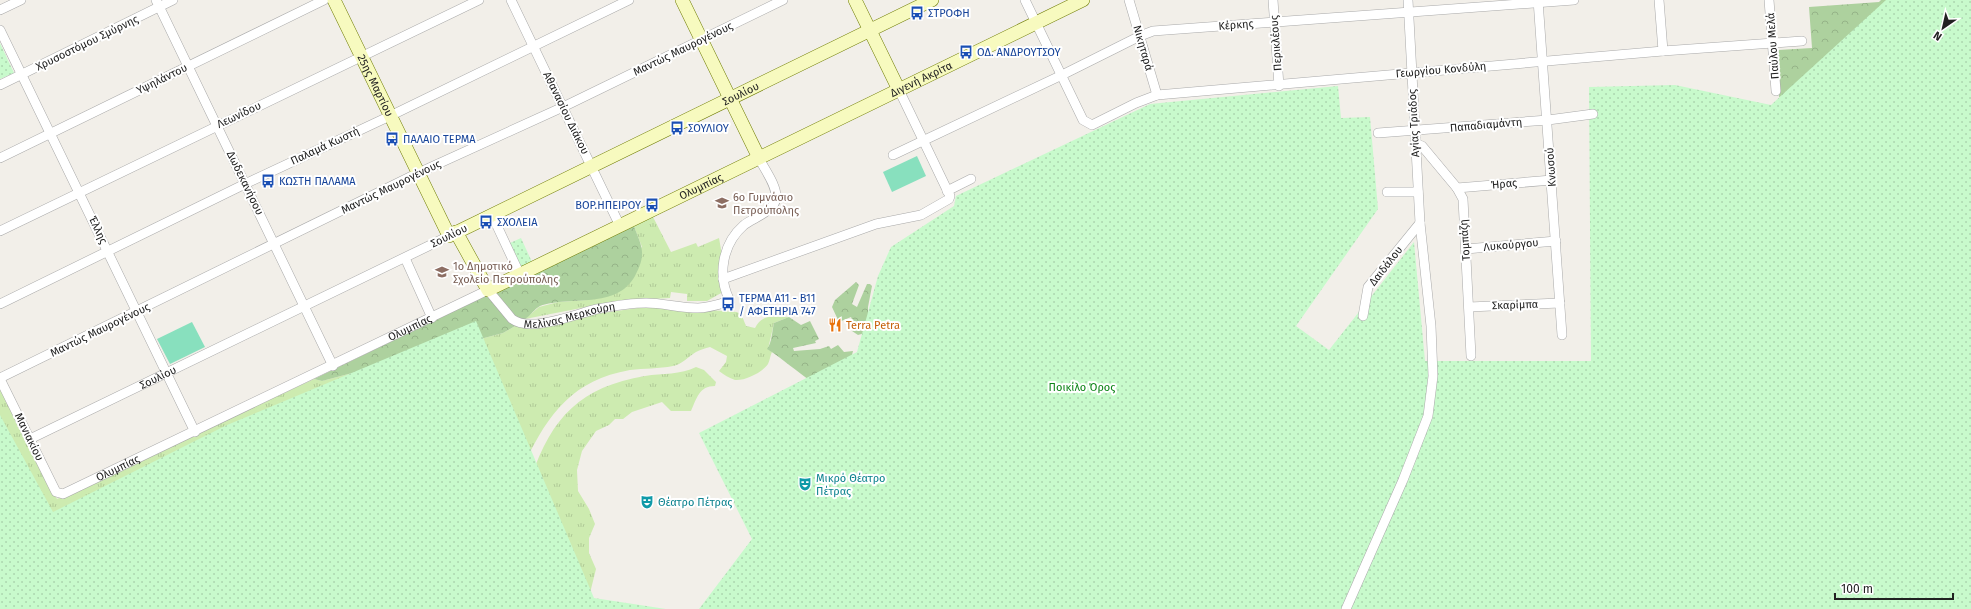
<svg xmlns="http://www.w3.org/2000/svg" width="1971" height="609" font-family="'Fira Sans',sans-serif">
	<style>
		.grass { fill: url(#grass-tufts) }
		.forest { fill: url(#forest-crowns) }
		.park { fill: url(#park-dots) }
		.pitch { fill: #88e0be }
		.lines { fill: none; stroke-linecap: round; stroke-linejoin: round }
		.street-casing { stroke: #a9a9a9; stroke-width: 10 }
		.secondary-casing { stroke: #707d05; stroke-width: 14 }
		.street { stroke: #fff; stroke-width: 9 }
		.secondary { stroke: #f7fabf; stroke-width: 13 }
		.labels { text-anchor: middle; dominant-baseline: central; stroke-width: 4; stroke-linejoin: round; paint-order: stroke }
		.transit-label { font-size: 11px; fill: #164399; stroke: #fff; text-anchor: start }
		.street-label { font-size: 11px; fill: #222; stroke: #fff }
		.education-label { font-size: 11px; fill: #785e54; stroke: #fff; text-anchor: start }
		.food-label { font-size: 11px; fill: #c56008; stroke: #fff; text-anchor: start }
		.park-label { font-size: 11px; fill: #0c8416; stroke: #fff }
		.culture-label { font-size: 11px; fill: #0d838f; stroke: #fff; text-anchor: start }
	</style>
	<defs>
		<pattern id="grass-tufts" width="24" height="20" patternUnits="userSpaceOnUse"><rect width="24" height="20" fill="#cdebb0"/><path d="M3 7l-1-3M5 7V3M7 7l1-3M15 17l-1-3M17 17v-4M19 17l1-3" fill="none" stroke="#b0c997"/></pattern>
		<pattern id="forest-crowns" width="20" height="18" patternUnits="userSpaceOnUse"><rect width="20" height="18" fill="#add19e"/><path d="M2 6a3 3 0 1 1 6 0M12 15a3 3 0 1 1 6 0" fill="none" stroke="#95b388"/></pattern>
		<pattern id="park-dots" width="8" height="8" patternUnits="userSpaceOnUse"><rect width="8" height="8" fill="#c8facc"/><path d="M2 2h.1M6 6h.1" fill="none" stroke="#acd6af" stroke-width="1.8" stroke-linecap="round"/></pattern>
	</defs>
	<rect width="100%" height="100%" fill="#f2efe9"/>
	<g class="grass">
		<path d="M652,215L671,252L696,243L698,247L719,238L722,255L723,292L707,301H687V294L671,292L670,298L617,301L525,319L539,307L558,302L587,300L642,247L633,224Z"/>
		<path d="M652,306L737,312L742,316L746,326L755,328C762,313 775,317 789,317L774,323L768,349L772,352C770,356 770,360 768,364C763,372 745,381 735,380C729,378 724,375 719,371L726,362L727,356L710,347C705,348 700,350 696,352C689,356 681,365 673,366C659,369 644,368 630,370C573,380 549,413 525,462L0,587V387L57,499L314,379L322,381L503,333L517,325Z"/>
		<path d="M696,367L704,370L716,382L715,386C699,386 697,398 691,411H671L662,402L632,412L623,419H615L609,425L596,431L582,451L577,470L578,491L589,509L595,524L589,538V553L596,569L586,609H203L531,478C552,416 581,387 645,376C662,373 681,375 696,367Z"/>
	</g>
	<g class="forest">
		<path d="M1881,0H1898L1791,96L1779,97L1777,50L1812,48L1809,7L1879,2Z"/>
		<path d="M633,224C642,247 647,253 635,276C616,310 571,295 540,306C536,308 532,313 529,316C521,323 512,328 503,333L322,381L314,379Z"/>
		<path d="M856,282L859,285L852,304L857,307L867,284H870L872,286L868,307V332L858,335L852,331L856,329L851,317L839,322L832,307L835,300Z"/>
		<path d="M789,317L801,325L810,321L819,339L815,341L816,343L793,348L794,351L820,349L829,346L831,349L838,345L844,352L853,351L851,359L812,382C796,371 783,359 767,349C772,343 772,331 774,323Z"/>
	</g>
	<g class="park">
		<path d="M1886,0H1971V609H699L752,539L699,433L857,352L878,276L891,247L954,206L956,196L1150,104L1338,86L1341,118L1370,117L1378,209L1296,326L1329,350L1414,242L1425,361H1591L1589,87L1675,85L1771,105Z"/>
		<path d="M0,43L14,73L0,79Z"/>
		<path d="M521,238L532,262L521,267L510,243Z"/>
		<path d="M476,321L594,598L666,609H0V415L53,512L227,425Z"/>
	</g>
	<g class="pitch">
		<path d="M917,156L926,176L892,192L883,172Z"/>
		<path d="M192,322L205,347L170,364L157,339Z"/>
	</g>
	<g class="lines">
		<g class="street-casing">
			<g id="street">
				<path d="M156,0L333,366"/>
				<path d="M511,0L620,226"/>
				<path d="M1025,0L1083,120L1092,125L1136,103L1157,95L1663,51L1802,41"/>
				<path d="M1129,0L1157,95"/>
				<path d="M1273,0L1279,86"/>
				<path d="M1538,0L1562,335"/>
				<path d="M1659,0L1663,51"/>
				<path d="M1769,0L1776,91"/>
				<path d="M0,10L21,0"/>
				<path d="M0,30L195,432"/>
				<path d="M0,85L173,0"/>
				<path d="M1378,133L1548,120L1593,114"/>
				<path d="M1415,143L1422,146L1457,188L1463,199L1471,356"/>
				<path d="M893,155L1062,75L1140,36L1153,31L1574,0"/>
				<path d="M0,158L324,0"/>
				<path d="M1457,188L1552,180"/>
				<path d="M947,191L971,179"/>
				<path d="M1387,192H1418"/>
				<path d="M492,215L520,275"/>
				<path d="M0,231L479,0"/>
				<path d="M1466,249L1556,241"/>
				<path d="M405,258L432,318"/>
				<path d="M723,279L876,224L921,215L949,199L950,196L899,90"/>
				<path d="M0,304L245,184L390,116L629,0"/>
				<path d="M1469,307L1560,303"/>
				<path d="M1363,316L1368,287L1420,223"/>
				<path d="M0,378L418,173L563,107L783,0"/>
				<path id="s1" d="M0,379L54,488L56,492L63,494L488,290L512,319C531,333 575,314 597,309C613,306 630,303 646,303C663,303 680,308 698,308C709,308 720,304 730,301C717,276 722,244 744,225C753,218 775,211 776,198C777,185 764,169 759,158"/>
				<path id="s2" d="M30,439L449,236"/>
				<path d="M1346,609L1403,480L1428,416L1433,376L1431,326L1420,223L1408,0"/>
			</g>
		</g>
		<g class="secondary-casing">
			<g id="secondary">
				<path id="s3" d="M334,0L449,236L932,0"/>
				<path d="M682,0L759,158"/>
				<path d="M855,0L899,90"/>
				<path id="s4" d="M456,232L488,290L1083,0"/>
			</g>
		</g>
		<use href="#street" class="street"/>
		<use href="#secondary" class="secondary"/>
	</g>
	<defs>
		<g id="bus-bare" transform="scale(1.08)"><path d="M-5-6H5V4H4V6H2V4H-2V6H-4V4H-5ZM-3.5-4V0h7V-4ZM-3.5 1.2v1.5H-2V1.2ZM2 1.2v1.5H3.5V1.2Z" fill="#1a4fb4" stroke="#fff" stroke-width="2.5" paint-order="stroke"/></g>
		<g id="school-bare" transform="scale(1.08)"><path d="M0-5L7-2L0 1L-7-2ZM-4 1L0 2.5L4 1V4Q0 6-4 4Z" fill="#8d6e63" stroke="#fff" stroke-width="2.5" paint-order="stroke"/></g>
		<g id="restaurant-bare" transform="scale(1.08)"><path d="M-5-6h1v4h1v-4h1v4h1v-4h1v5L-1.5 .5V6h-2V.5L-5-1ZM5-6V6H3V1.5H1.5Q1.5-4 5-6Z" fill="#e8710a" stroke="#fff" stroke-width="2.5" paint-order="stroke"/></g>
		<g id="theatre-bare" transform="scale(1.08)"><path d="M-5-5.5Q0-4 5-5.5V0Q5 5 0 6Q-5 5-5 0ZM-3.3-2.5H-1v1.5H-3.3ZM1-2.5H3.3v1.5H1ZM-2.8 1Q0 5.5 2.8 1Z" fill="#0f9aa8" stroke="#fff" stroke-width="2.5" paint-order="stroke"/></g>
	</defs>
	<g fill-rule="evenodd">
		<use href="#bus-bare" x="917" y="13"/>
		<use href="#bus-bare" x="966" y="52"/>
		<use href="#bus-bare" x="677" y="128"/>
		<use href="#bus-bare" x="392" y="139"/>
		<use href="#bus-bare" x="268" y="181"/>
		<use href="#school-bare" x="722" y="203"/>
		<use href="#bus-bare" x="652" y="205"/>
		<use href="#bus-bare" x="486" y="222"/>
		<use href="#school-bare" x="442" y="272"/>
		<use href="#bus-bare" x="728" y="304"/>
		<use href="#restaurant-bare" x="835" y="325"/>
		<use href="#theatre-bare" x="805" y="484"/>
		<use href="#theatre-bare" x="647" y="502"/>
	</g>
	<g class="labels">
		<g class="transit-label">
			<text x="928" y="13">ΣΤΡΟΦΗ</text>
			<text x="977" y="52">ΟΔ. ΑΝΔΡΟΥΤΣΟΥ</text>
			<text x="688" y="128">ΣΟΥΛΙΟΥ</text>
			<text x="403" y="139">ΠΑΛΑΙΟ ΤΕΡΜΑ</text>
			<text x="279" y="181">ΚΩΣΤΗ ΠΑΛΑΜΑ</text>
			<text x="641" y="205" text-anchor="end">ΒΟΡ.ΗΠΕΙΡΟΥ</text>
			<text x="497" y="222">ΣΧΟΛΕΙΑ</text>
			<text x="739" y="298">ΤΕΡΜΑ Α11 - Β11<tspan x="739" dy="13">/ ΑΦΕΤΗΡΙΑ 747</tspan></text>
		</g>
		<g class="street-label">
			<text transform="translate(1236 25) rotate(-5)">Κέρκης</text>
			<text transform="translate(87 43) rotate(-26)">Χρυσοστόμου Σμύρνης</text>
			<text transform="translate(1276 43) rotate(-94)">Περικλέους</text>
			<text transform="translate(1773 46) rotate(-94)">Παύλου Μελά</text>
			<text transform="translate(1143 48) rotate(74)">Νικηταρά</text>
			<text transform="translate(683 49) rotate(-26)">Μαντώς Μαυρογένους</text>
			<text transform="translate(1441 70) rotate(-5)">Γεωργίου Κονδύλη</text>
			<text transform="translate(162 79) rotate(-26)">Υψηλάντου</text>
			<text stroke="none"><textPath href="#s4" startOffset="548">Διγενή Ακρίτα</textPath></text>
			<text stroke="none"><textPath href="#s3" startOffset="95">25ης Μαρτίου</textPath></text>
			<text stroke="none"><textPath href="#s3" startOffset="587">Σουλίου</textPath></text>
			<text transform="translate(566 113) rotate(64)">Αθανασίου Διάκου</text>
			<text transform="translate(239 115) rotate(-25)">Λεωνίδου</text>
			<text transform="translate(1414 123) rotate(-93)">Αγίας Τριάδος</text>
			<text transform="translate(1486 125) rotate(-5)">Παπαδιαμάντη</text>
			<text transform="translate(325 146) rotate(-25)">Παλαμά Κωστή</text>
			<text transform="translate(1551 167) rotate(-94)">Κνωσού</text>
			<text transform="translate(245 183) rotate(64)">Δωδεκανήσου</text>
			<text transform="translate(1504 184) rotate(-5)">Ήρας</text>
			<text stroke="none"><textPath href="#s4" startOffset="303">Ολυμπίας</textPath></text>
			<text transform="translate(391 187) rotate(-26)">Μαντώς Μαυρογένους</text>
			<text transform="translate(98 230) rotate(65)">Έλλης</text>
			<text transform="translate(449 236) rotate(-26)">Σουλίου</text>
			<text transform="translate(1465 240) rotate(-94)">Τομπάζη</text>
			<text transform="translate(1511 245) rotate(-5)">Λυκούργου</text>
			<text transform="translate(1386 266) rotate(-52)">Δαιδάλου</text>
			<text transform="translate(1515 305) rotate(-2)">Σκαρίμπα</text>
			<text stroke="none"><textPath href="#s1" startOffset="702">Μελίνας Μερκούρη</textPath></text>
			<text stroke="none"><textPath href="#s1" startOffset="518">Ολυμπίας</textPath></text>
			<text transform="translate(100 330) rotate(-26)">Μαντώς Μαυρογένους</text>
			<text stroke="none"><textPath href="#s2" startOffset="142">Σουλίου</textPath></text>
			<text transform="translate(29 437) rotate(64)">Μανιακίου</text>
			<text stroke="none"><textPath href="#s1" startOffset="194">Ολυμπίας</textPath></text>
		</g>
		<g class="education-label">
			<text x="733" y="197">6ο Γυμνάσιο<tspan x="733" dy="13">Πετρούπολης</tspan></text>
			<text x="453" y="266">1ο Δημοτικό<tspan x="453" dy="13">Σχολείο Πετρούπολης</tspan></text>
		</g>
		<g class="food-label">
			<text x="846" y="325">Terra Petra</text>
		</g>
		<g class="park-label">
			<text x="1082" y="387">Ποικίλο Όρος</text>
		</g>
		<g class="culture-label">
			<text x="816" y="478">Μικρό Θέατρο<tspan x="816" dy="13">Πέτρας</tspan></text>
			<text x="658" y="502">Θέατρο Πέτρας</text>
		</g>
	</g>
	<g transform="translate(1943 28) rotate(214)" stroke="#ffffff" stroke-width="3" paint-order="stroke">
	<path d="M0-3L7 15L0 10L-7 15Z" fill="#222222"/>
	<text y="-6" font-size="11" font-weight="bold" text-anchor="middle" fill="#222222">N</text>
	</g>
	<path d="M1835 593v6h118v-6" fill="none" stroke="#222222" stroke-width="2"/>
	<text x="1841" y="593" font-size="12" fill="#222222" stroke="#ffffff" stroke-width="3" paint-order="stroke">100 m</text>
</svg>
